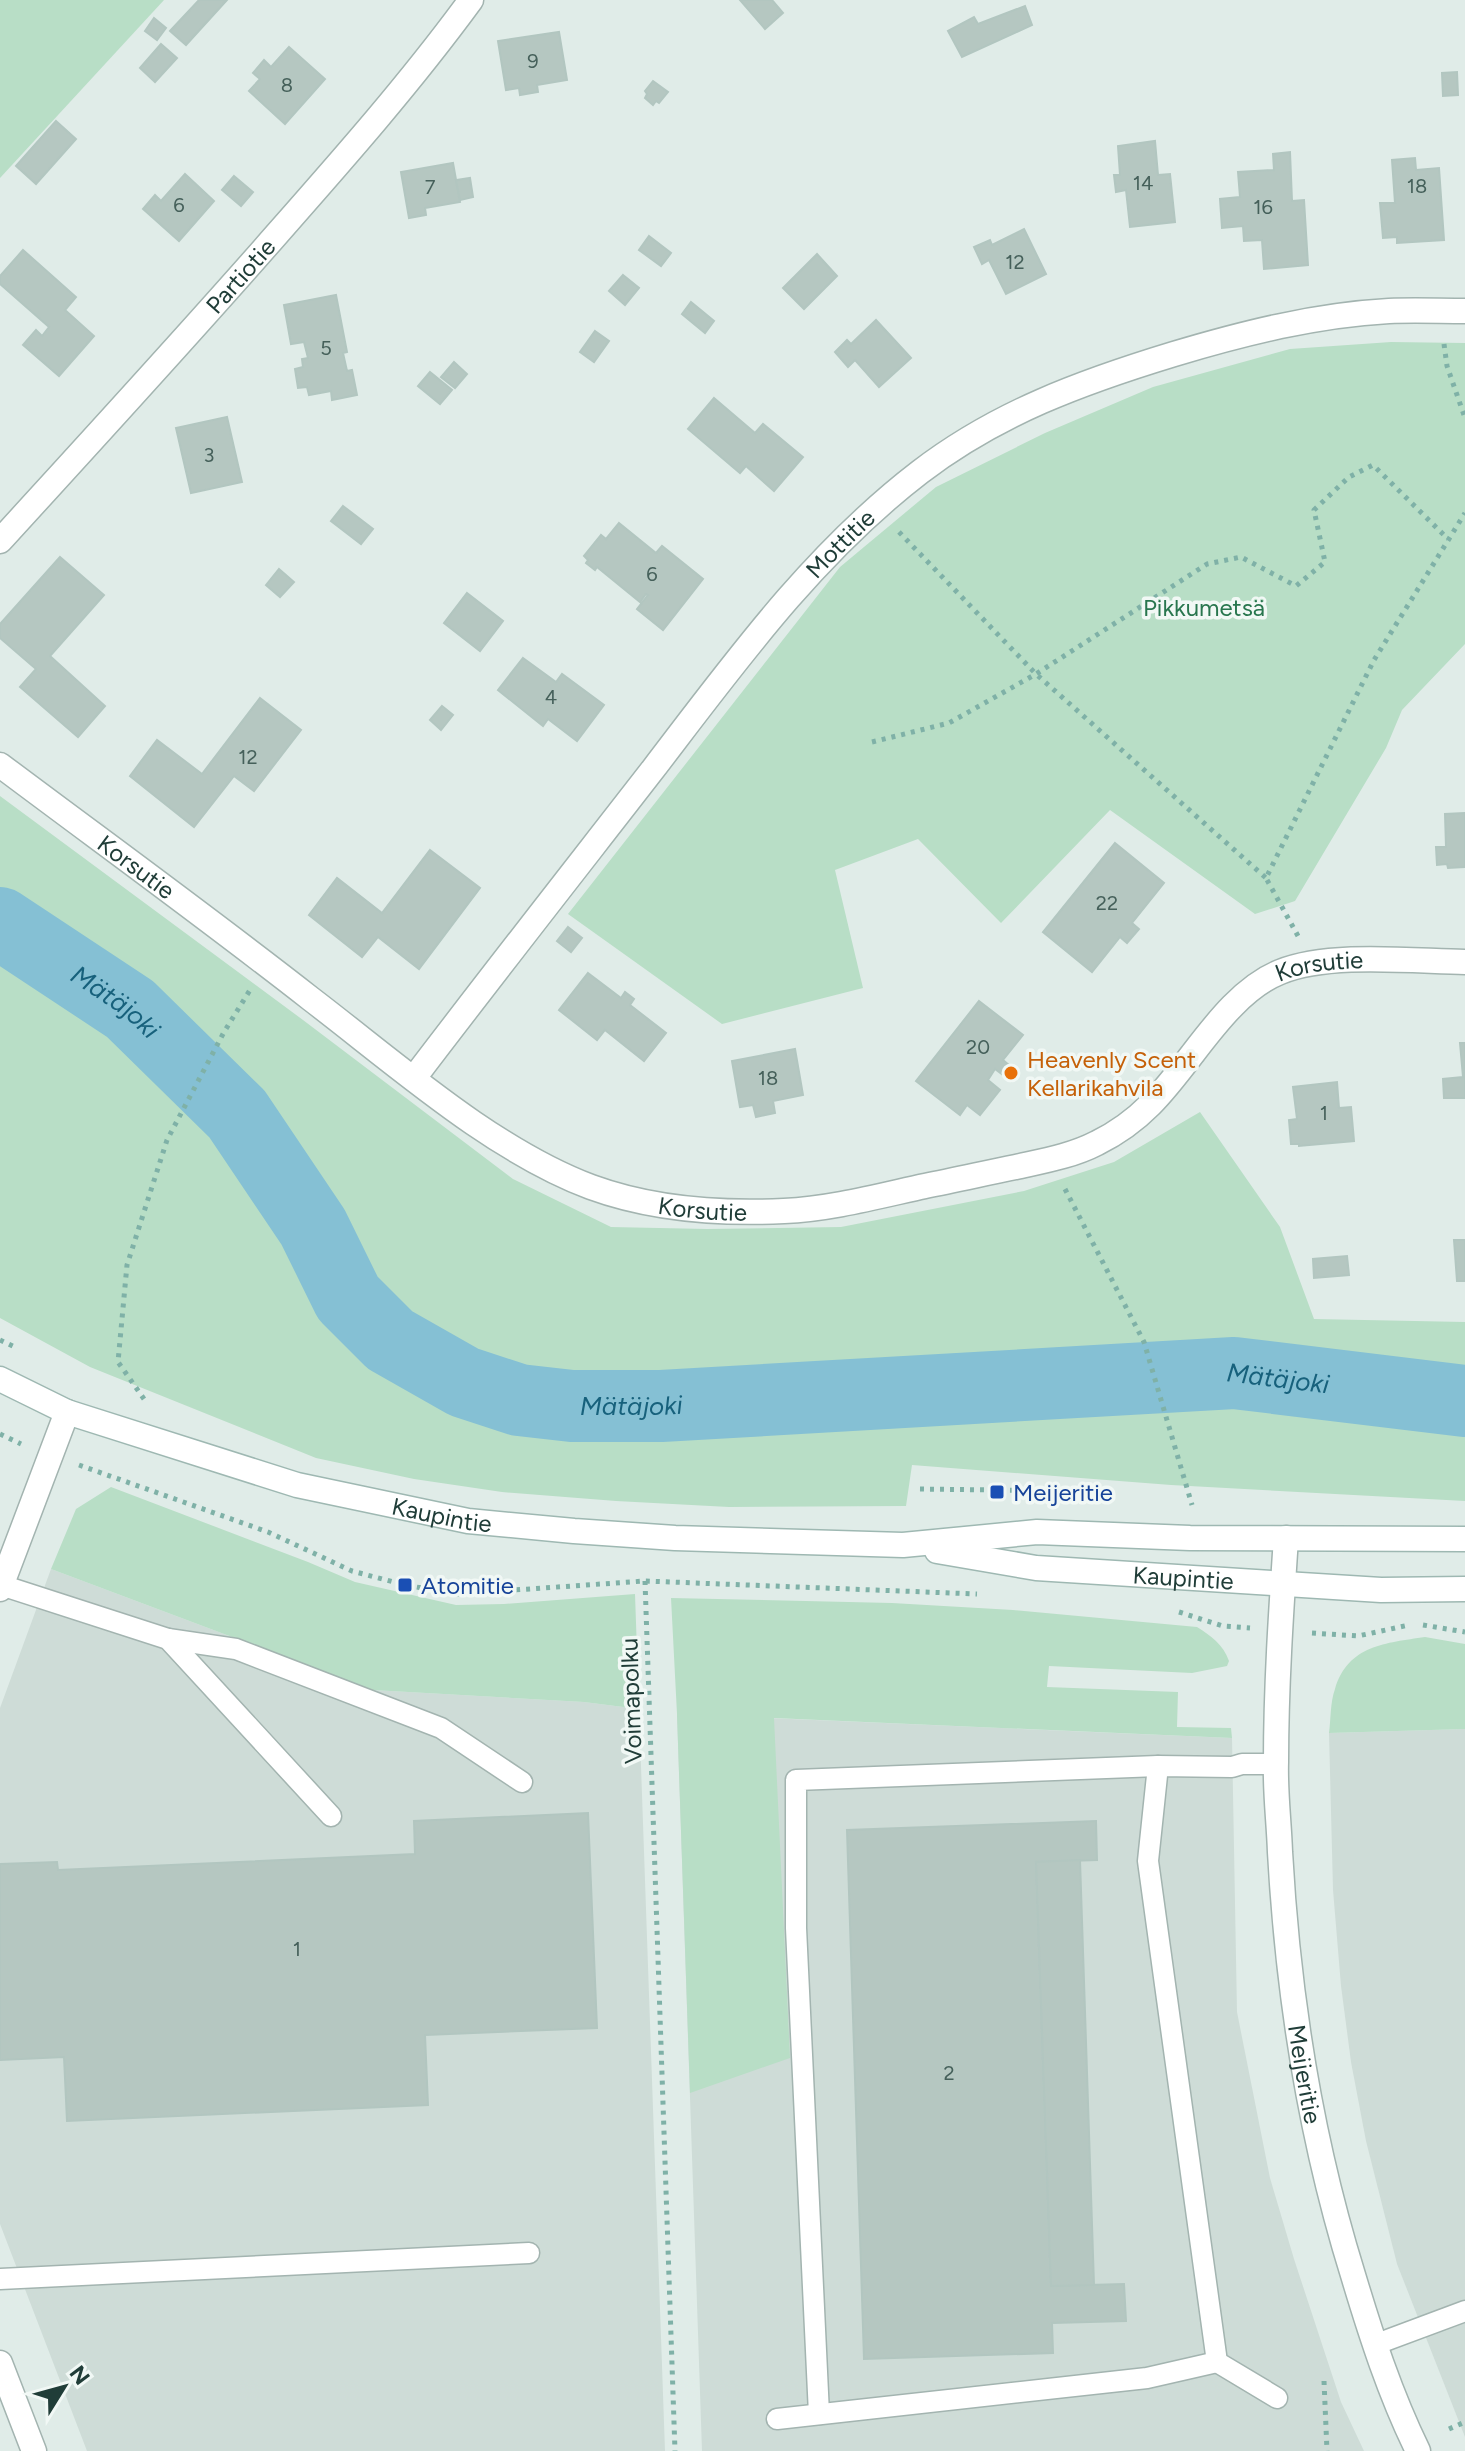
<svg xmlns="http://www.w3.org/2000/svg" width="1465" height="2451" font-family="Figtree,sans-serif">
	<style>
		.built { fill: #cedcd7 }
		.green { fill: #b8dec6 }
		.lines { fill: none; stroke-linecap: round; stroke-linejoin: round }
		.stream { stroke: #85c0d4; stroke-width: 12 }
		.river { stroke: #85c0d4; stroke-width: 72 }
		.building { fill: #b5c7c1; stroke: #b2c6c0; stroke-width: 2 }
		.service-casing { stroke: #a3b4b0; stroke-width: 23 }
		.minor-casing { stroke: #a3b4b0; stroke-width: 27 }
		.secondary-casing { stroke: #9eb8b2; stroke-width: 27 }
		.path { stroke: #7fb1a7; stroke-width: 5; stroke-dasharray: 4 6; stroke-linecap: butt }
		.service { stroke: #fff; stroke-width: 20 }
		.minor { stroke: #fff; stroke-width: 24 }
		.secondary { stroke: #fff; stroke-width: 24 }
		.food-dot { fill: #e8710a; stroke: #f1f8f5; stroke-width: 3 }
		.transit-dot { fill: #1a4fb4; stroke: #f1f8f5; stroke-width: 3 }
		.labels { text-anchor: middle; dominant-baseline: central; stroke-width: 7; stroke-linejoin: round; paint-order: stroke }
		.number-label { font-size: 20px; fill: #45605a }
		.street-label { font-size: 24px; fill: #203d38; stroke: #f1f8f5 }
		.park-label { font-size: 24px; fill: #28764e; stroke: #f1f8f5 }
		.food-label { font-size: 24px; fill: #c56008; stroke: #f1f8f5; text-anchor: start }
		.transit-label { font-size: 24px; fill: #164399; stroke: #f1f8f5; text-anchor: start }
		.water-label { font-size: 26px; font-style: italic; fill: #17617c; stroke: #f1f8f5 }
	</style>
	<rect width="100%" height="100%" fill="#e0ece8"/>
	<g class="built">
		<path d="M51,1569L373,1690L584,1702L639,1709L665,2451H87L0,2224V1708Z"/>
		<path d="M677,1714L1232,1738L1237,2012L1270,2178L1294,2259L1341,2402L1364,2451H702Z"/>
		<path d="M1465,1729V2437L1397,2264L1366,2141L1351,2062L1341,1986L1333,1890L1329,1733Z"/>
	</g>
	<g class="green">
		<path d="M0,0H164L0,178Z"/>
		<path d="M1391,342L1465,343V644L1402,710L1386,748L1295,901L1255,914L1110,810L1001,923L918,839L835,870L863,988L722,1024L568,914L840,567L936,487L1045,433L1153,387L1290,349Z"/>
		<path d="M0,796L303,1020L513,1179L611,1227L707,1229L841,1227L1024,1191L1114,1162L1200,1112L1280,1227L1314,1319L1465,1322V1501L1171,1485L912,1465L906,1506L729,1507L616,1501L502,1492L414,1479L316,1458L90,1367L0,1318Z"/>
		<path d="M111,1487L308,1562L355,1582L456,1605L504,1604L635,1594L639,1709L584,1702L373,1690L51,1569L76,1509Z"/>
		<path d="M671,1598L892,1603L1013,1610L1197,1627C1211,1636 1223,1644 1229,1661L1227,1666L1192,1673L1049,1666L1047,1687L1178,1692L1177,1727L1231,1728L1232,1738L774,1718L790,2058L690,2093L677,1714Z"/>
		<path d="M1425,1637L1465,1644V1729L1329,1733C1331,1719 1330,1703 1335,1689C1348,1645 1386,1643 1425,1637Z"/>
	</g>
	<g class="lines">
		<path class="stream" d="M457,1399L464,1382"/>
		<path class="river" id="s1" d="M0,923L130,1009L237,1114L313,1227L348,1298L390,1340L464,1382L519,1400L572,1406H661L1234,1373L1465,1401"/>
	</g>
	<g class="building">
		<path d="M199,0H227L186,45L170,31Z"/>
		<path d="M740,0H772L783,13L765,29Z"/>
		<path d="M1025,6L1032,25L962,57L948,31L974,17L978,24Z"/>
		<path d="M154,18L166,28L157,40L145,31Z"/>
		<path d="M559,32L567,80L537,85L538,92L520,95L519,88L506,90L498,41Z"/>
		<path d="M161,44L177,58L155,82L140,68Z"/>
		<path d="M289,47L325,79L285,124L249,91L260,79L253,73L264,60L271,67Z"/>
		<path d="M1457,72L1458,95L1443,96L1442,73Z"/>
		<path d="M653,81L668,92L659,103L656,101L653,105L645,98L647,94L645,91Z"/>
		<path d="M56,121L76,139L36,184L16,166Z"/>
		<path d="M1155,141L1158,175L1170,174L1175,222L1130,227L1126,190L1116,192L1114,175H1120L1118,146Z"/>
		<path d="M1290,152L1292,201L1304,200L1308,265L1264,269L1262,240L1244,241L1243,226L1222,228L1220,199L1240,197L1238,172L1274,170L1273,154Z"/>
		<path d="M1415,158L1416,170L1439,168L1444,240L1397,243V237L1383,238L1380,203H1395L1392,160Z"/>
		<path d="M453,163L460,202L425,208L426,215L409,218L401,172Z"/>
		<path d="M185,174L214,201L179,241L143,209L155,195L161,201Z"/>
		<path d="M234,176L253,192L241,206L222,190Z"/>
		<path d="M470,178L473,197L460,200L456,180Z"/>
		<path d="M1024,229L1046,274L1006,294L989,260L982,264L974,247L990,240L992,245Z"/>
		<path d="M649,236L671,253L661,266L639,250Z"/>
		<path d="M23,250L76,297L65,310L94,336L59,376L23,345L36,330L42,336L49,327L0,284V276Z"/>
		<path d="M817,254L837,276L804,309L783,288Z"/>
		<path d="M623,275L639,288L625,305L609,291Z"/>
		<path d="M336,295L347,352L343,353L347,371L352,370L357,395L332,400L331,391L309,395L307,387L298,388L295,369L303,367L302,359L308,358L304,342L291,344L284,305Z"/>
		<path d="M691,302L714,321L705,333L682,314Z"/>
		<path d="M876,320L911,358L879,387L855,360L848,367L835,352L847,340L851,344Z"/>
		<path d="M595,331L609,341L594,362L580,352Z"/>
		<path d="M454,362L467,374L455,388L441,377Z"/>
		<path d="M430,372L452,390L440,404L418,386Z"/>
		<path d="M714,398L755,433L763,424L803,457L774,491L746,466L740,473L688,429Z"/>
		<path d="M227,417L242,482L191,493L176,428Z"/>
		<path d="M343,506L373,529L361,544L331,521Z"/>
		<path d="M619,523L656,553L662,546L703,579L663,630L637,609L648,595L646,594L640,602L597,567L595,570L586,563L588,560L584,556L601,535L606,539Z"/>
		<path d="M60,557L104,595L50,656L105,706L78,737L20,687L36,669L0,638V624Z"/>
		<path d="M279,569L294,582L280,597L266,585Z"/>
		<path d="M467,593L503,621L480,651L444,623Z"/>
		<path d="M523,658L556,682L562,674L604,705L577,741L548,719L543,726L498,690Z"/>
		<path d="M260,698L301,730L254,791L234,776L194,827L130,776L157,740L202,774Z"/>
		<path d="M442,706L453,715L441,730L430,720Z"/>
		<path d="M1465,813V867L1448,868L1447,864L1437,865L1436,847H1446L1445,814Z"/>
		<path d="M1115,843L1164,883L1132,923L1139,929L1127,943L1120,937L1092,972L1043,932Z"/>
		<path d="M430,850L480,888L419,969L378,937L362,957L309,915L337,878L382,913Z"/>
		<path d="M568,927L582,938L571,952L557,941Z"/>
		<path d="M588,973L621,998L625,992L634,999L630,1005L666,1033L644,1061L605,1030L597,1040L559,1010Z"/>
		<path d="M979,1001L1023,1035L1003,1060L1017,1072L1011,1081L995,1069L988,1080L1000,1090L980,1115L967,1105L960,1115L916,1081Z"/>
		<path d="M1460,1043H1465V1098H1444L1443,1079L1463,1077Z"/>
		<path d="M795,1049L803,1095L773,1101L775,1113L756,1117L753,1105L740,1107L732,1061Z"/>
		<path d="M1337,1082L1339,1108L1351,1107L1354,1141L1299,1146V1144H1291L1289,1120L1297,1119L1293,1087Z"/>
		<path d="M1454,1240H1465V1281H1457Z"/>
		<path d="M1347,1256L1349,1275L1314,1278L1313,1259Z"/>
		<path d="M588,1813L597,2028L425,2035L428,2105L67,2121L64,2057L0,2060V1864L57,1862L58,1870L415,1854L414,1821Z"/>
		<path d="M1096,1821L1097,1860L1036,1862L1051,2286L1124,2284L1126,2321L1052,2323L1053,2353L864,2359L847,1830Z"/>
		<path d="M1080,1860L1094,2285L1051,2286L1036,1862Z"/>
	</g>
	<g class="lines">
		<g class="service-casing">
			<g id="service">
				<path d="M1,1585L168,1639L331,1816"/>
				<path d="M168,1639L236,1649L441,1728L522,1782"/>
				<path d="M1275,1764H1242L1232,1767L1158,1766L1148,1861L1217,2362L1277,2398"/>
				<path d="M0,2279L529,2253"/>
				<path d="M1374,2345L1465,2311"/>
				<path d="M819,2414L796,1928V1780L1158,1766"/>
				<path d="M777,2419L1147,2378L1217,2362"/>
			</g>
		</g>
		<g class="minor-casing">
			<g id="minor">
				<path id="s2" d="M0,541C93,439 186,338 277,234C344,158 411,82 471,0"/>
				<path id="s3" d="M0,765C104,843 209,919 311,999C395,1063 492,1150 591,1187C651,1209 721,1214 784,1211C831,1209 879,1196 925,1186C956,1180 986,1173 1016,1167C1043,1161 1072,1156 1097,1143C1142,1121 1165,1090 1194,1052C1217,1022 1245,986 1280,972C1329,952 1411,961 1465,962"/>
				<path id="s4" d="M414,1078C493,974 574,871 654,768C735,662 813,554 920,472C997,413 1082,382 1174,354C1244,333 1316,315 1389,311C1414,310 1440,311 1465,311"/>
				<path id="s5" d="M1286,1538C1281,1612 1276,1687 1276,1762C1275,1792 1279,1822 1280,1852C1288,1996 1310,2137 1353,2275C1371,2335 1390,2394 1418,2451"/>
				<path d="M0,1589L67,1412"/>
				<path d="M0,2363L34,2451"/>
			</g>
		</g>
		<g class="secondary-casing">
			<g id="secondary">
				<path id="s6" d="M0,1379L67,1412L297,1485L468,1521L574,1531L675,1538L903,1545L1037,1532L1190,1538L1465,1539"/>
				<path id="s7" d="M937,1551L1036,1568L1381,1590L1465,1589"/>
			</g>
		</g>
		<g class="path">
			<path d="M1444,344L1447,366L1465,418"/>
			<path d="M899,532L1036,674L1266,878"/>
			<path d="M872,742L949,723L1036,674L1207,564L1241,557L1296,586L1325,562L1314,510L1349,477L1373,465L1448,539"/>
			<path d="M1298,936L1266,878L1374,660L1465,513"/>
			<path d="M1065,1189L1144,1342L1192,1505"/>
			<path d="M0,1340L17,1348"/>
			<path d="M144,1399L118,1362L127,1265L167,1140L224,1032L250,990"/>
			<path d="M0,1434L21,1444"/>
			<path d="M79,1465L268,1532L352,1571L405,1585L456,1594L645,1581L977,1594"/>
			<path d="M920,1489L1077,1491L1117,1500"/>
			<path d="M645,1581L675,2451"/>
			<path d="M1179,1612L1223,1626L1250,1628"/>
			<path d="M1423,1625L1465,1632"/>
			<path d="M1312,1633L1358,1636L1409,1625"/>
			<path d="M1324,2381L1327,2451"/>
			<path d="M1449,2429L1465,2422"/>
		</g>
		<use href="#service" class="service"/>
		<use href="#minor" class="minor"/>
		<use href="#secondary" class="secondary"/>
	</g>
	<circle class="food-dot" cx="1011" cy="1073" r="8"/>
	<g class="transit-dot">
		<rect x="989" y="1484" width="16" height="16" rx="4"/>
		<rect x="397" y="1577" width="16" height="16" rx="4"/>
	</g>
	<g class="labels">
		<g class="number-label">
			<text x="533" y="61">9</text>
			<text x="287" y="85">8</text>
			<text x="1143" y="183">14</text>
			<text x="1417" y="186">18</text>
			<text x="430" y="187">7</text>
			<text x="179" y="205">6</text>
			<text x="1263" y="207">16</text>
			<text x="1015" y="262">12</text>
			<text x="326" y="348">5</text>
			<text x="209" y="455">3</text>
			<text x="652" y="574">6</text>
			<text x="551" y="697">4</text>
			<text x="248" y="757">12</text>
			<text x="1107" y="903">22</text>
			<text x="978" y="1047">20</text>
			<text x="768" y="1078">18</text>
			<text x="1324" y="1113">1</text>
			<text x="297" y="1949">1</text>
			<text x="949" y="2073">2</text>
		</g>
		<g class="street-label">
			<text stroke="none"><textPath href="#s2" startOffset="358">Partiotie</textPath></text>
			<text stroke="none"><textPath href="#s4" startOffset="684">Mottitie</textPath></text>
			<text stroke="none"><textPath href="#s3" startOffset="170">Korsutie</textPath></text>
			<text stroke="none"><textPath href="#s3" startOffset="1538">Korsutie</textPath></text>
			<text stroke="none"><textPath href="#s3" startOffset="842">Korsutie</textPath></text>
			<text stroke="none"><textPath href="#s6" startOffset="464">Kaupintie</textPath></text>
			<text stroke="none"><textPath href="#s7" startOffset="248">Kaupintie</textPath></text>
			<text transform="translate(631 1701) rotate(-92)">Voimapolku</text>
			<text stroke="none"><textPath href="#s5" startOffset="538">Meijeritie</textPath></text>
		</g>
		<g class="park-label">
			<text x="1204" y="607">Pikkumetsä</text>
		</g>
		<g class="food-label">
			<text x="1027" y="1059">Heavenly Scent<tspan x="1027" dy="28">Kellarikahvila</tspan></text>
		</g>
		<g class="transit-label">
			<text x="1013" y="1492">Meijeritie</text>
			<text x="421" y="1585">Atomitie</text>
		</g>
		<g class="water-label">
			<text stroke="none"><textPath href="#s1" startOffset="140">Mätäjoki</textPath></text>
			<text stroke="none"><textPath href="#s1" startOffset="1484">Mätäjoki</textPath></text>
			<text stroke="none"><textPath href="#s1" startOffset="836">Mätäjoki</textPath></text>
		</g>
	</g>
	<g transform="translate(64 2387) rotate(53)" stroke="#f1f8f5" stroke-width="6" paint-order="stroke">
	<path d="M0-6L14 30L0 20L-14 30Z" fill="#203d38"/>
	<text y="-12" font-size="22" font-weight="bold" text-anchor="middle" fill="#203d38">N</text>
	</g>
</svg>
